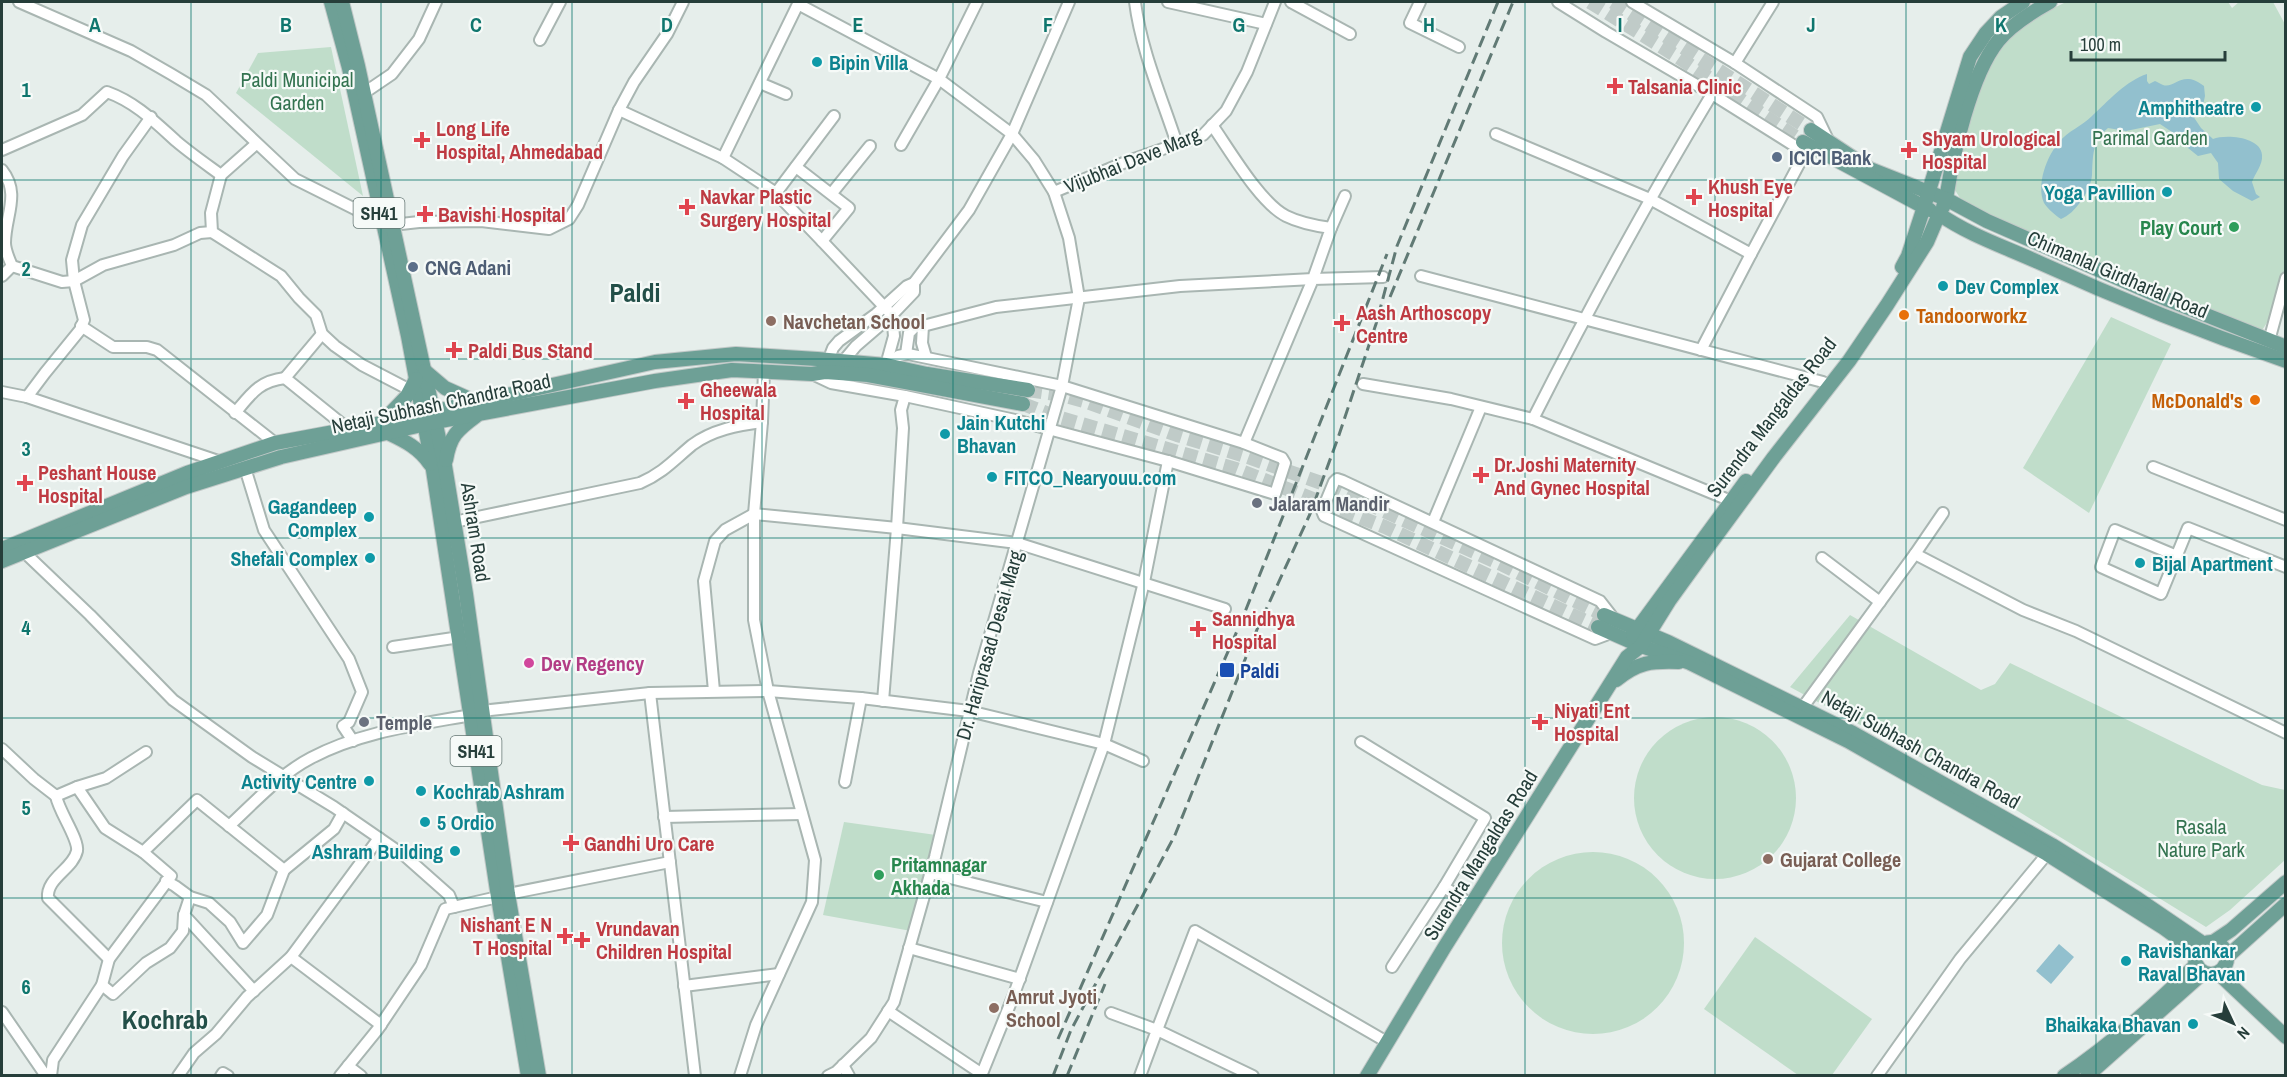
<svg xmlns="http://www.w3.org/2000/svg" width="2287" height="1077" font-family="'Archivo Narrow',sans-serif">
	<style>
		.green { fill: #c0ddca }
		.water { fill: #92c0ce }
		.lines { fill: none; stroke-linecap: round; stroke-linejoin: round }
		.major-tunnel { stroke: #c0cbc8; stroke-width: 14; stroke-dasharray: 14 7; stroke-linecap: butt }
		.minor-casing { stroke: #a9b6b2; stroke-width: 14 }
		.major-casing { stroke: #c2c9c8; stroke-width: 16 }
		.minor { stroke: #fff; stroke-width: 10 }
		.major { stroke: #6ea096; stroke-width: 14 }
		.rail { stroke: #617a75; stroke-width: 3; stroke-dasharray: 12 6; stroke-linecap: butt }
		.grid { fill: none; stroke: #0f766e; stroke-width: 1.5; stroke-opacity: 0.55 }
		.culture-dot { fill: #0f9aa8; stroke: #f6faf8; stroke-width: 2 }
		.health-dot { fill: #e0444e; stroke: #f6faf8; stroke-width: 2 }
		.service-dot { fill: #5c6f8a; stroke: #f6faf8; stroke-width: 2 }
		.leisure-dot { fill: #2e9e5b; stroke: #f6faf8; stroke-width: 2 }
		.food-dot { fill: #e8710a; stroke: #f6faf8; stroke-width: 2 }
		.education-dot { fill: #8d6e63; stroke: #f6faf8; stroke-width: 2 }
		.worship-dot { fill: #6b7280; stroke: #f6faf8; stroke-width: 2 }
		.hotel-dot { fill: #d1479c; stroke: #f6faf8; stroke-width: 2 }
		.transit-dot { fill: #1a4fb4; stroke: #f6faf8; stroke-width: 2 }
		.labels { text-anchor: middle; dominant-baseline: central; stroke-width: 4.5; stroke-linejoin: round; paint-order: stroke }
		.shield { fill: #f6faf8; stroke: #647673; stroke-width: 1.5 }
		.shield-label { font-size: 18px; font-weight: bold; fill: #263e3a }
		.culture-label { font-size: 20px; font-weight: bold; fill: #0d838f; stroke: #f6faf8; text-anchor: start }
		.park-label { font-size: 20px; fill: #337350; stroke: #f6faf8 }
		.health-label { font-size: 20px; font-weight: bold; fill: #be3a42; stroke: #f6faf8; text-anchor: start }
		.service-label { font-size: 20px; font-weight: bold; fill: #4e5e75; stroke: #f6faf8; text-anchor: start }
		.street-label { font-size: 20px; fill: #263e3a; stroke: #f6faf8 }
		.leisure-label { font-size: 20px; font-weight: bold; fill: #27864d; stroke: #f6faf8; text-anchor: end }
		.food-label { font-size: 20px; font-weight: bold; fill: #c56008; stroke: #f6faf8; text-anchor: start }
		.education-label { font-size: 20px; font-weight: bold; fill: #785e54; stroke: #f6faf8; text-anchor: start }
		.worship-label { font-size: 20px; font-weight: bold; fill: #5b616d; stroke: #f6faf8; text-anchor: start }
		.hotel-label { font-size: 20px; font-weight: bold; fill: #b23c85; stroke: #f6faf8; text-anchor: start }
		.transit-label { font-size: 20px; font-weight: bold; fill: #164399; stroke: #f6faf8; text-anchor: start }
		.district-label { font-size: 26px; font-weight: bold; fill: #234f48; stroke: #f6faf8 }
		.grid-label { font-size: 20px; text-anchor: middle; font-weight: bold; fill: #0f766e; stroke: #f6faf8; stroke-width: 4.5; stroke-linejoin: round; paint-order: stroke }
	</style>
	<rect width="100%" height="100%" fill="#e6eeeb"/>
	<g class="green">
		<path d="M2066,2H2228L2232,8L2239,2H2273L2286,26V267C2280,291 2275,312 2261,332L2002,222L1960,198L1955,190V181L1979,77L2017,26Z"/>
		<path d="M331,47L363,196L236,93L258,53Z"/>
		<path d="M2111,317L2171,344L2089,513L2023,468Z"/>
		<path d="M1850,615L1981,690L1995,684L2010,663L2262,785L2285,790V860L2230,910L2206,927L2005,803L1790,687Z"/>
		<circle cx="1715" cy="798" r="81"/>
		<path d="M844,822L936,835L911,931L823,915Z"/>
		<circle cx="1593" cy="943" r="91"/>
		<path d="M1755,937L1872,1019L1832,1075H1798L1704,1009Z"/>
	</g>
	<g class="water">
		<path d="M2147,74V81L2149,84L2155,81C2158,82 2160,84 2163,85C2175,89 2182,69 2204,86L2205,96L2202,110L2193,116L2201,128L2213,139C2226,134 2261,137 2262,155C2263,165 2255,173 2252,182L2256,194L2260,197L2252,201L2233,191L2219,179L2218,163L2211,153L2198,156L2183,144L2178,136L2160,124L2126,131L2108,128C2092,142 2093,155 2092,175C2091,190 2075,214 2061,219C2055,215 2048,209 2044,203C2036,184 2047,156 2059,142C2068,131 2082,126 2092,116C2107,102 2127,80 2147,74Z"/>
		<path d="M2059,944L2074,957L2051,984L2036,971Z"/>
	</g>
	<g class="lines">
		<g class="major-tunnel">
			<path d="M1590,2L1678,57L1803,142"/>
			<path d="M1613,2L1811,130"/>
			<path d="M1028,390L1062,395L1087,402L1177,435L1242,455L1327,485L1503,565L1604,615"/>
			<path d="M1023,404L1054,416L1236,469L1385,527L1598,627"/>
		</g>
		<g class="minor-casing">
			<g id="minor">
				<path d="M19,2L131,51L171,74L206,95L295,179L381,222"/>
				<path d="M977,2L939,79L1012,134L1034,160L1054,192L1128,161L1203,135L1226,111L1247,72L1275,2"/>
				<path d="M1135,2C1141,50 1162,98 1177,144"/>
				<path d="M1168,2L1266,24"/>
				<path d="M1291,2L1350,34"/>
				<path d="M1420,2L1410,23L1459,47"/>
				<path d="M1558,2L1606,32L1712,94L1798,148L1813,152"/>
				<path d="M1632,2L1735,63L1817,117L1829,142"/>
				<path d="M798,4L939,79L901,145"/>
				<path d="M540,40L560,2"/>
				<path d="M1735,63L1773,2"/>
				<path d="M760,83L786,94"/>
				<path d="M364,93L392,74L419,39L436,2"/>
				<path d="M619,110L723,158L776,193L822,241L849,208L796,167"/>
				<path d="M1496,134L1650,199L1751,254L1806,151"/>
				<path d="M256,144L221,175L211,213L212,232L281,276L299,298L316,315L322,334L335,346L362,365L410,390"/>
				<path d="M2,150L82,115L107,92C135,102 154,121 176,141C190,153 206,164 221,175"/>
				<path d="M723,158L799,2"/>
				<path d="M2,170C21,194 5,216 5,243C5,250 9,259 12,266L62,282L74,281L103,265L174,245L200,233L212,232"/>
				<path d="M776,193L834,116"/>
				<path d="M832,193L870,146"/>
				<path d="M392,225L419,222L481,221L549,229L569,219L578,205L619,110L634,82L667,34L683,2"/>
				<path d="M1331,228L1345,196"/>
				<path d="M822,241L892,315L894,336L886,365"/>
				<path d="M2,276L12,266"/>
				<path d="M1421,276L1823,382"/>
				<path d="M81,326L113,347H147L157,350L275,443"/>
				<path d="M923,326L996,307L1180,286L1313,279L1331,228C1316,226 1300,223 1286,216C1260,203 1229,149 1212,125"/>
				<path d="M322,334L285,378L347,428"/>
				<path d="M2269,341L2286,278"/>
				<path d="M1701,350L1751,254"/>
				<path d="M906,354L909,333L915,327L923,326L922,343L926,357"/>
				<path d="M840,365L856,346L892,315L914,292V283"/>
				<path d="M826,366L833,348L839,341L876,314L907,286L914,283L969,210L1012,134L1069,2"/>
				<path d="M812,374L831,383L905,396L1015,420L1168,461L1275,494L1285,463L1282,458L1244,443L1062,386L908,354L898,356L890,366"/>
				<path d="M1363,384L1451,399L1533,419L1736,503"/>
				<path d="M2,392L27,397L45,373L80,330L84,320L74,281L72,260L82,225L123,156L151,117"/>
				<path d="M27,397L221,462"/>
				<path d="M235,413C251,394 259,381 285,378"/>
				<path d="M1533,419C1589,308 1648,200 1712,94"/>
				<path d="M1244,443L1313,279L1383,277"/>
				<path d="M2153,467L2286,520"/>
				<path d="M245,468L264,530L349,659L362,692L349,722L343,726L353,741"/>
				<path d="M454,522L640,483C663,473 674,460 692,445C712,430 738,425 762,422"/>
				<path d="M1433,522L1481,407"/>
				<path d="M24,552L90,615L173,700L252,757L334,807L405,856L449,895L454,907"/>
				<path d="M1915,554L1943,513"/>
				<path d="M2177,556L2115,530L2101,567L2161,594L2188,528L2286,567"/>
				<path d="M1822,558L1880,602"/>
				<path d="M1611,633L1595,639L1324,516L1322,511L1334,482L1337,479L1343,481L1600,601L1614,619"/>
				<path d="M393,647L460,637"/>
				<path d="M714,691L704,581L715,541L725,530L754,514L897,528L1017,543L1225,609"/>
				<path d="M650,693L695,1076"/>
				<path d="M883,701L897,528L903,428L901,410L905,396"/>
				<path d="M1803,707L1915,554L2023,610L2076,631L2286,733"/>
				<path d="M1361,742L1485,818L1444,887L1472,905"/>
				<path d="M2,749L34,779L56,796L77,787L105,828L143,852L197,800L284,870L334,829L343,813"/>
				<path d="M845,782L861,698"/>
				<path d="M77,787L106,778L146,752"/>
				<path d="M56,796C59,812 79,839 77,851C73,869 46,878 48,898L109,959"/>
				<path d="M664,817L802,814"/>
				<path d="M229,826C254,803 280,774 311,758C360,732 416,725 471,715L481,711L650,693L768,691L861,698L969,711L1104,744L1143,761"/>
				<path d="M930,873L1047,902"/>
				<path d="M166,881L175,886L190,897L209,903L230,922L243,943L267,915L284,870"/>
				<path d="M508,894L670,862"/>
				<path d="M184,915L254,991"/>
				<path d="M909,948L1020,979"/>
				<path d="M291,957L381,1025"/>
				<path d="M1392,967L1444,887"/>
				<path d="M102,985L113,994L146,963L170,948L183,931L184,915L190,897"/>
				<path d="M684,986L779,974"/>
				<path d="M888,1011L982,1074"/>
				<path d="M2,1012L46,1076"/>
				<path d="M1111,1013L1157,1030L1140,1076"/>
				<path d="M843,1065L849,1076"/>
				<path d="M348,1066L361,1076"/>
				<path d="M51,1076L53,1060L102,985L109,959L171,876L143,852"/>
				<path d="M178,1076L194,1053L216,1034L247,997L291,957L379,838"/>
				<path d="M221,1076L223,1073L228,1076"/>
				<path d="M340,1076L378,1029L421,965L445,909L498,897"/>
				<path d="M740,1076L756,1025L812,902L815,860L768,691L754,620V514L762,422L764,371"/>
				<path d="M828,1076L836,1072L871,1038L894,1002L935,857L979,673L1062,386L1079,298L1069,238L1054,192"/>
				<path d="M981,1076L1013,997L1104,744L1144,582L1168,461"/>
				<path d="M1253,1076L1157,1030L1195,931L1387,1042"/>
				<path d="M1877,1076L1960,959L2047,854"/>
			</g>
		</g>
		<g class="major-casing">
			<g id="major">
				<path d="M331,2L349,68L408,336L433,470L498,897L528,1076"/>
				<path d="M342,2L358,66L445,466L466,594L508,894L539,1076"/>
				<path d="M2050,2C2032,12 2011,25 1998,41C1970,76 1953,155 1946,199L1987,221L2161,297L2286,347"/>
				<path d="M1811,130L1870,169L1946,199L1943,207"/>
				<path d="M1803,142L1924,207L1908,256L1902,267"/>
				<path d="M1930,210L1924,207L1970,57L1986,33L2001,17L2023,2"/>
				<path d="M425,371L445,388L474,401L476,416C457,430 450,436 446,460"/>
				<path d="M383,421L407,396L416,379"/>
				<path d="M388,433C405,441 419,448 430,464"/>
				<path d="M2,549L187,473L275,443L382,423L655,362L736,354L817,359L886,365L927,374L1028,390"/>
				<path d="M2,561L186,487L281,457L435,422L655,381L732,370L812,374L825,372L868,375L1023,404"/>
				<path d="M1604,615L1668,642L1853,733L2052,845L2138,899L2204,944"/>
				<path d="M1598,627L1641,646L1690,663L1848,741L2047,854L2164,928L2197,952"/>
				<path d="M1633,635L1746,481"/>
				<path d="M1616,680C1638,662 1651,661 1679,662"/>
				<circle cx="2211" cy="958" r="16"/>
				<path d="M2213,942L2231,930L2286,882"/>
				<path d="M2228,956L2286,904"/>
				<path d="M2218,973L2286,1037"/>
				<path d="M1367,1076L1444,948L1627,657L1641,646L1669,601L1708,547L1774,457L1849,361L1887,305L1927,242L1939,214C1969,235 2005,247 2038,262C2119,299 2202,332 2286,361"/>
				<path d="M2064,1076C2112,1044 2155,1005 2196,965"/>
				<path d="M2087,1076L2203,973"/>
			</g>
		</g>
		<use href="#minor" class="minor"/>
		<use href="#major" class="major"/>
		<g class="rail">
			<path d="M1390,297L1513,2"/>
			<path d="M1058,1039L1241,622L1387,254"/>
			<path d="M1053,1076L1071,1030L1175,835L1258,627L1310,514L1338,438L1376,324L1397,246L1498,2"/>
			<path d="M1067,1076L1105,984"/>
		</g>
	</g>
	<path class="grid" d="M191,2V1076M381,2V1076M572,2V1076M762,2V1076M953,2V1076M1144,2V1076M1334,2V1076M1525,2V1076M1715,2V1076M1906,2V1076M2096,2V1076M2,180H2286M2,359H2286M2,538H2286M2,718H2286M2,898H2286"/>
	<g class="culture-dot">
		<circle cx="817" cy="62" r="6"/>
		<circle cx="2256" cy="107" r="6"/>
		<circle cx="2167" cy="192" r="6"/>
		<circle cx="1943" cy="286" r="6"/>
		<circle cx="945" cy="434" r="6"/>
		<circle cx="992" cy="477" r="6"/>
		<circle cx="369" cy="517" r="6"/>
		<circle cx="370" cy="558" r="6"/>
		<circle cx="2140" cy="563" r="6"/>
		<circle cx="369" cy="781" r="6"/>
		<circle cx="421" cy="791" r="6"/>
		<circle cx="425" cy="822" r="6"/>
		<circle cx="455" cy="851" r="6"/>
		<circle cx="2126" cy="961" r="6"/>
		<circle cx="2193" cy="1024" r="6"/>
	</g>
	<g class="health-dot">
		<path d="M1612 77h6v6h6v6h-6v6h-6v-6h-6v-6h6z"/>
		<path d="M419 131h6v6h6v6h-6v6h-6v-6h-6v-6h6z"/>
		<path d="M1906 141h6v6h6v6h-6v6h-6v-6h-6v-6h6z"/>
		<path d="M1691 188h6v6h6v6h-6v6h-6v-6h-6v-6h6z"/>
		<path d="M684 198h6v6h6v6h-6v6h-6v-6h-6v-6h6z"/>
		<path d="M422 205h6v6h6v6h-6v6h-6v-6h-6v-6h6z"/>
		<path d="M1339 314h6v6h6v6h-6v6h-6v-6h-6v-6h6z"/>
		<path d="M451 341h6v6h6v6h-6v6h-6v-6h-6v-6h6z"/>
		<path d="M683 392h6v6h6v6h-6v6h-6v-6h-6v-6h6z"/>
		<path d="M1478 466h6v6h6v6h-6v6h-6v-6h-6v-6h6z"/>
		<path d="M22 474h6v6h6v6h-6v6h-6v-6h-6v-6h6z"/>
		<path d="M1195 620h6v6h6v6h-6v6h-6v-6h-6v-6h6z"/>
		<path d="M1537 713h6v6h6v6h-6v6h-6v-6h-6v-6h6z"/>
		<path d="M568 834h6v6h6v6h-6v6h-6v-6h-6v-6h6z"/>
		<path d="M562 927h6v6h6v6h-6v6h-6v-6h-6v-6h6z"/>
		<path d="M579 931h6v6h6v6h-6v6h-6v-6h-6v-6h6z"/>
	</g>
	<g class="service-dot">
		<circle cx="1777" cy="157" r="6"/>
		<circle cx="413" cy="267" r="6"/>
	</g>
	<g class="leisure-dot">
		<circle cx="2234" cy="227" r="6"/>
		<circle cx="879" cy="875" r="6"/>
	</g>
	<g class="food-dot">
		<circle cx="1904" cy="315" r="6"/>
		<circle cx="2255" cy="400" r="6"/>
	</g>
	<g class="education-dot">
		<circle cx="771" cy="321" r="6"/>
		<circle cx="1768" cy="859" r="6"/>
		<circle cx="994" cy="1008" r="6"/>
	</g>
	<g class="worship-dot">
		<circle cx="1257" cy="503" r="6"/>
		<circle cx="364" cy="722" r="6"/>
	</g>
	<circle class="hotel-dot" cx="529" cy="663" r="6"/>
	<rect class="transit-dot" x="1219" y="662" width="16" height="16" rx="3"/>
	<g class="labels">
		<g class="shield">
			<rect x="353.5" y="198" width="51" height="30" rx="4.5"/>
			<rect x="450.5" y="736" width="51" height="30" rx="4.5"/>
		</g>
		<g class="shield-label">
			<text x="379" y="213">SH41</text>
			<text x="476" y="751">SH41</text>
		</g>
		<g class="culture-label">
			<text x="829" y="62">Bipin Villa</text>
			<text x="2244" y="107" text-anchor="end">Amphitheatre</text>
			<text x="2155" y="192" text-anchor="end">Yoga Pavillion</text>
			<text x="1955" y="286">Dev Complex</text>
			<text x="957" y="422">Jain Kutchi<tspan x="957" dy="23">Bhavan</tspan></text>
			<text x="1004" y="477">FITCO_Nearyouu.com</text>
			<text x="357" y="506" text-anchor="end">Gagandeep<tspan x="357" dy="23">Complex</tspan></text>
			<text x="358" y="558" text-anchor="end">Shefali Complex</text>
			<text x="2152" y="563">Bijal Apartment</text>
			<text x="357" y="781" text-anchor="end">Activity Centre</text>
			<text x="433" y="791">Kochrab Ashram</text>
			<text x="437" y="822">5 Ordio</text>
			<text x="443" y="851" text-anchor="end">Ashram Building</text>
			<text x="2138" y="950">Ravishankar<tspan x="2138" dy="23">Raval Bhavan</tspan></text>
			<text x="2181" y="1024" text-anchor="end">Bhaikaka Bhavan</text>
		</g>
		<g class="park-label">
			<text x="297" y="79">Paldi Municipal<tspan x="297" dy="23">Garden</tspan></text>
			<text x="2150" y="137">Parimal Garden</text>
			<text x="2201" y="826">Rasala<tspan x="2201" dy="23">Nature Park</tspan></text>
		</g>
		<g class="health-label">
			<text x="1628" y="86">Talsania Clinic</text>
			<text x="436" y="128">Long Life<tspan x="436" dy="23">Hospital, Ahmedabad</tspan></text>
			<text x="1922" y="138">Shyam Urological<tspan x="1922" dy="23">Hospital</tspan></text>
			<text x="1708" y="186">Khush Eye<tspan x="1708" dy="23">Hospital</tspan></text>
			<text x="700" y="196">Navkar Plastic<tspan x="700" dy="23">Surgery Hospital</tspan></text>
			<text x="438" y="214">Bavishi Hospital</text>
			<text x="1356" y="312">Aash Arthoscopy<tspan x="1356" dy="23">Centre</tspan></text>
			<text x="468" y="350">Paldi Bus Stand</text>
			<text x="700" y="389">Gheewala<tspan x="700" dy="23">Hospital</tspan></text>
			<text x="1494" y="464">Dr.Joshi Maternity<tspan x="1494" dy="23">And Gynec Hospital</tspan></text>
			<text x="38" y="472">Peshant House<tspan x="38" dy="23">Hospital</tspan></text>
			<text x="1212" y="618">Sannidhya<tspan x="1212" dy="23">Hospital</tspan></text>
			<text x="1554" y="710">Niyati Ent<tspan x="1554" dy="23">Hospital</tspan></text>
			<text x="584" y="843">Gandhi Uro Care</text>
			<text x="552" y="924" text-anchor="end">Nishant E N<tspan x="552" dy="23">T Hospital</tspan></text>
			<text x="596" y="928">Vrundavan<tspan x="596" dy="23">Children Hospital</tspan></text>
		</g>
		<g class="service-label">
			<text x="1789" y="157">ICICI Bank</text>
			<text x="425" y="267">CNG Adani</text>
		</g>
		<g class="street-label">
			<text transform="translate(1132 160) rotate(-22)">Vijubhai Dave Marg</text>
			<text transform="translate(2118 274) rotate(23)">Chimanlal Girdharlal Road</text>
			<text transform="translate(441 403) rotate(-12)">Netaji Subhash Chandra Road</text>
			<text transform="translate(1771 417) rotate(-52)">Surendra Mangaldas Road</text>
			<text transform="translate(476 532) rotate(81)">Ashram Road</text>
			<text transform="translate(989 645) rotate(-74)">Dr. Hariprasad Desai Marg</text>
			<text transform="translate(1921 749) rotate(29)">Netaji Subhash Chandra Road</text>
			<text transform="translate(1480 855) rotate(-58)">Surendra Mangaldas Road</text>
		</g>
		<g class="leisure-label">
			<text x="2222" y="227">Play Court</text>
			<text x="891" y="864" text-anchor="start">Pritamnagar<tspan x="891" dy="23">Akhada</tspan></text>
		</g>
		<g class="food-label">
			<text x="1916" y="315">Tandoorworkz</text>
			<text x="2243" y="400" text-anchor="end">McDonald's</text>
		</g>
		<g class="education-label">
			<text x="783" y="321">Navchetan School</text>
			<text x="1780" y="859">Gujarat College</text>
			<text x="1006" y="996">Amrut Jyoti<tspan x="1006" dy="23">School</tspan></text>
		</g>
		<g class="worship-label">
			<text x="1269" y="503">Jalaram Mandir</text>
			<text x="376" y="722">Temple</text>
		</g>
		<g class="hotel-label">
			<text x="541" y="663">Dev Regency</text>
		</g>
		<g class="transit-label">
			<text x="1240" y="670">Paldi</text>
		</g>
		<g class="district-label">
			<text x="635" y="292">Paldi</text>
			<text x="165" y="1019">Kochrab</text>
		</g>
	</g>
	<g class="grid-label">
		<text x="95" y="32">A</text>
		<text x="286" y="32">B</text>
		<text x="476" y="32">C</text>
		<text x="667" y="32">D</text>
		<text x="858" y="32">E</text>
		<text x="1048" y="32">F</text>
		<text x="1239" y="32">G</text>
		<text x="1429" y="32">H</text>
		<text x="1620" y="32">I</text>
		<text x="1811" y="32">J</text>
		<text x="2001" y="32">K</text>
		<text x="26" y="97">1</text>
		<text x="26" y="276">2</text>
		<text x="26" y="456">3</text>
		<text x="26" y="635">4</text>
		<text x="26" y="815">5</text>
		<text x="26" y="994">6</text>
	</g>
	<rect width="2287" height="1077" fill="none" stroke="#263e3a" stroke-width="6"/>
	<g transform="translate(2233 1023) rotate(134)" stroke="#f6faf8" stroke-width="4.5" paint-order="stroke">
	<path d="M0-4.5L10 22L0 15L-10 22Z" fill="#263e3a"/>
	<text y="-9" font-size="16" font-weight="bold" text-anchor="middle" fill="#263e3a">N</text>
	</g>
	<path d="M2071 51v9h154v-9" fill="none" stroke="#263e3a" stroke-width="3"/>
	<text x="2080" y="51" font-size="18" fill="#263e3a" stroke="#f6faf8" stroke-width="4.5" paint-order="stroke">100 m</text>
</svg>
